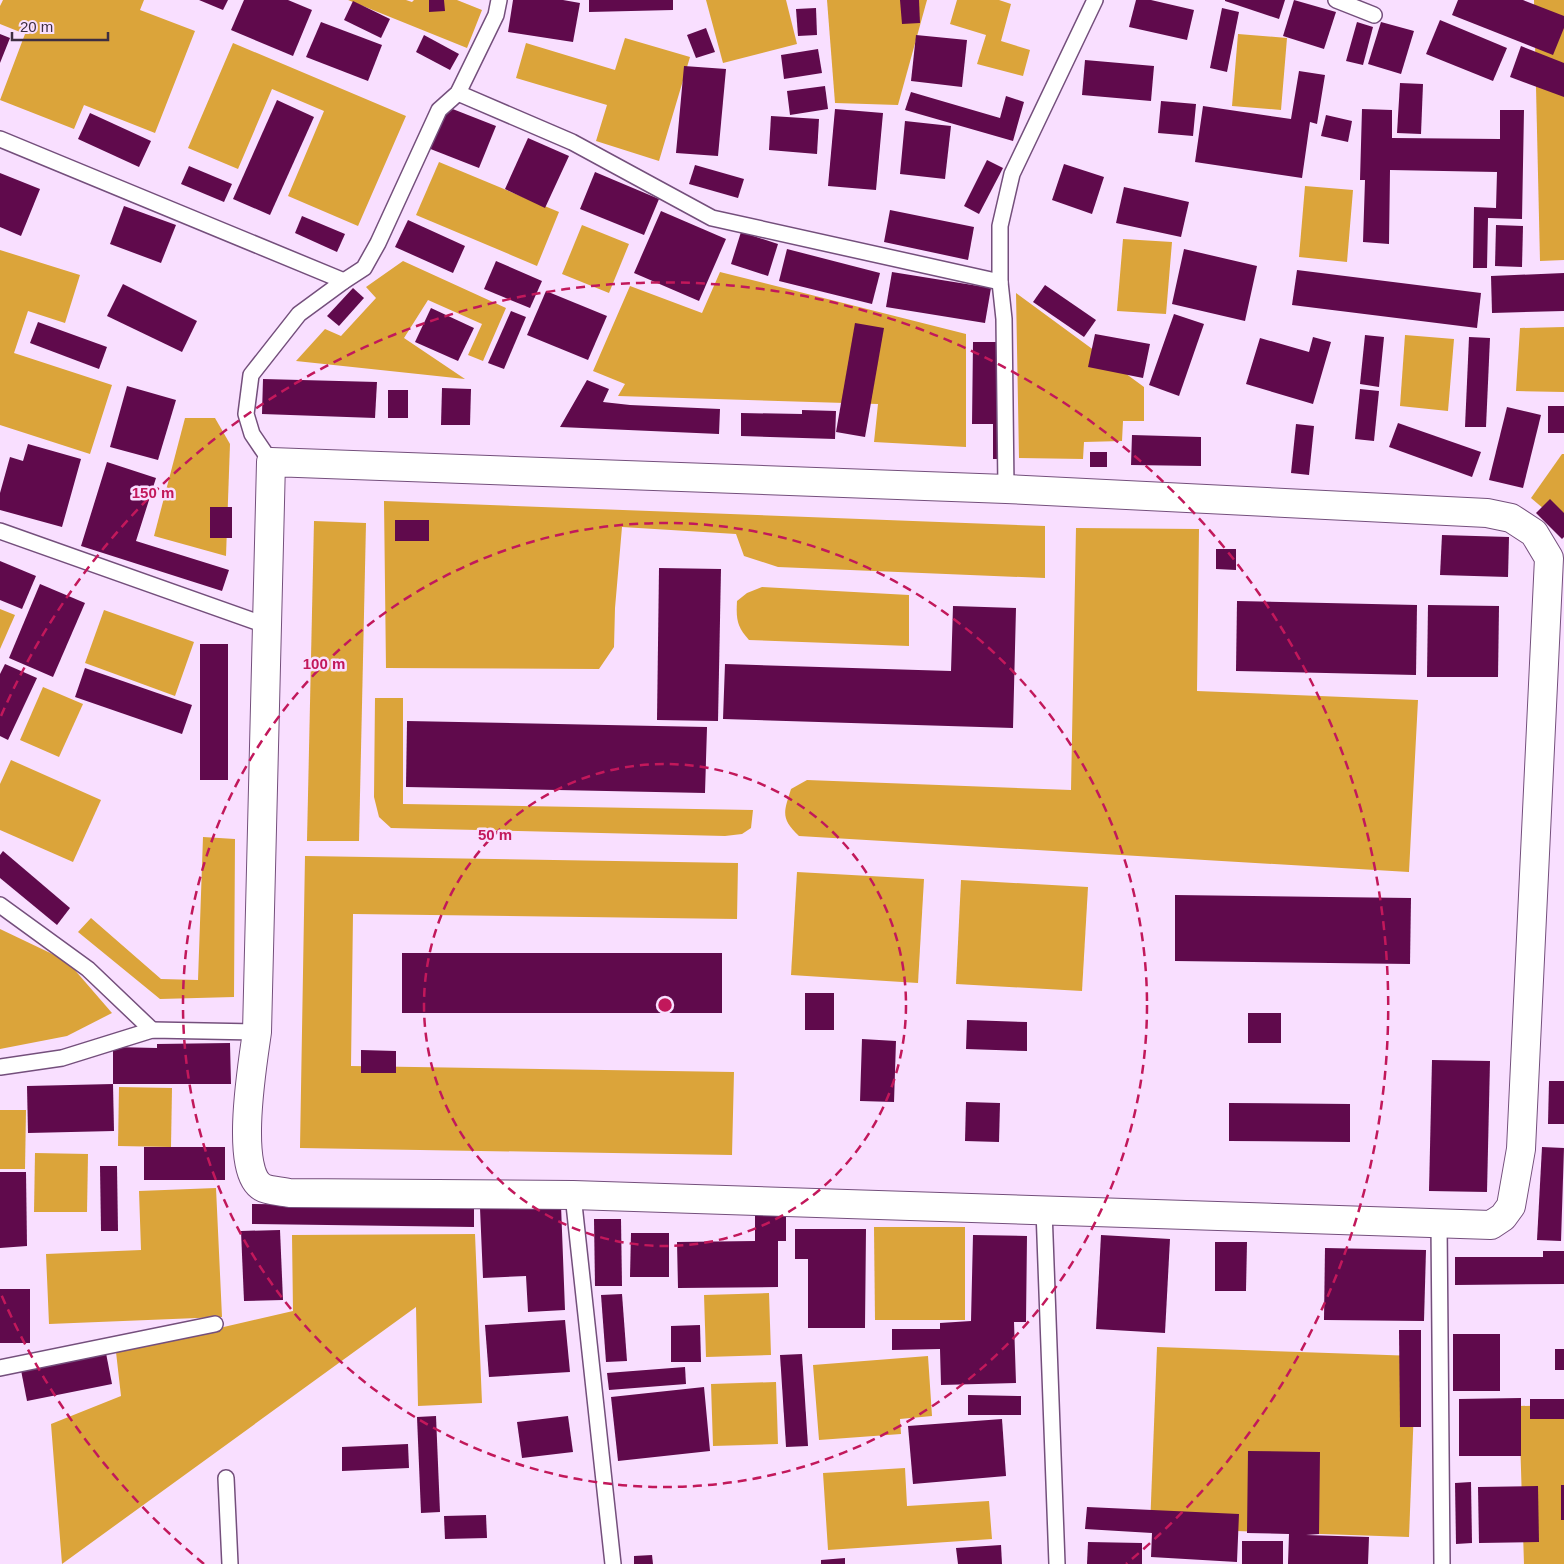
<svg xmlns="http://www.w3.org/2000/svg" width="1564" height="1564" font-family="Arial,sans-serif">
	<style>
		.forest { fill: #dba43a }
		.building { fill: #600a4c }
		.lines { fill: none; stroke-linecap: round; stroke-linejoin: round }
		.service-casing { stroke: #744f7c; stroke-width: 18 }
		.minor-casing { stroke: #744f7c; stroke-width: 30 }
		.service { stroke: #fff; stroke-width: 15 }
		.minor { stroke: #fff; stroke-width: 28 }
		.ring { fill: none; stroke: #c2185b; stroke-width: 2.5; stroke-dasharray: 9 6 }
		.centre { fill: #c2185b; stroke: #f9dfff; stroke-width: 2.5 }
		.ring-label { font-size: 15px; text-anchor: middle; font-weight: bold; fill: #c2185b; stroke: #f9dfff; stroke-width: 5; stroke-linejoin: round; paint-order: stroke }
	</style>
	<rect width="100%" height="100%" fill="#f9dfff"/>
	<g class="forest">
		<path d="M3,0H144L140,10L195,31L155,133L84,105L74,129L0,100L25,34L0,24V6Z"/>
		<path d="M348,0H406L412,2L414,0H457L482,10L467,48Z"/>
		<path d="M706,0H786L797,44L723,63Z"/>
		<path d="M827,0H927L898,105L835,103Z"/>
		<path d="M957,0H999L1011,4L1001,41L1030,50L1023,76L977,64L986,35L950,24Z"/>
		<path d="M1534,0H1564V260L1540,261Z"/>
		<path d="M1238,34L1287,38L1281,110L1232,106Z"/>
		<path d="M625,38L690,57L659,161L596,141L607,105L516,78L526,43L615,70Z"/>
		<path d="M233,43L406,116L358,226L288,196L324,111L272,89L238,169L188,148Z"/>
		<path d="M439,162L559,212L537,266L416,215Z"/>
		<path d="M1305,186L1353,190L1347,262L1299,257Z"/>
		<path d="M582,225L629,244L609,293L562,274Z"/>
		<path d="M1123,239L1172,242L1166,314L1117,311Z"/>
		<path d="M0,250L80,275L65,323L28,311L14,353L112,385L90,454L0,425Z"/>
		<path d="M403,261L506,308L483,361L468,355L482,324L428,300L404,338L465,379L296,361L325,329L341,336L376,298L366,287Z"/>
		<path d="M720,272L966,334V447L874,442L878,404L618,396L625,384L593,371L630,286L702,313Z"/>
		<path d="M1016,293L1144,387V421H1123L1122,441L1084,442L1083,459L1019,458Z"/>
		<path d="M1564,327V392L1516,391L1520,328Z"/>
		<path d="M1405,335L1454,339L1448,411L1400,406Z"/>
		<path d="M185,418H215L230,444L226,556L154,536Z"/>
		<path d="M1562,454H1564V526L1531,498Z"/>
		<path d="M384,501L1045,526V578L778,567L744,556L736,534L622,527L615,608L614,647L599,669L386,668Z"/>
		<path d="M314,521L366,523L359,841H307Z"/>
		<path d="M1076,528L1199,529L1197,691L1418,700L1409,872L799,836C780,818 784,812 791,789L807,780L1071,790Z"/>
		<path d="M762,587L909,595V646L749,640C737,627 736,619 737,601L747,593Z"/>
		<path d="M0,609L15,615L0,649Z"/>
		<path d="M104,610L194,642L175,696L85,663Z"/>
		<path d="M43,687L83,704L59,757L20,740Z"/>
		<path d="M375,698H403V804L753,810L751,828L742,834L725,836L391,828L379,817L374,797Z"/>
		<path d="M11,760L101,800L73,862L0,830V784Z"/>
		<path d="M203,837L235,839L234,997L160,999L78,932L91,918L161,979L198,980Z"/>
		<path d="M305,856L738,863L737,919L353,914L351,1066L734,1072L732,1155L300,1148Z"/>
		<path d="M797,872L924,879L918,983L791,975Z"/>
		<path d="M961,880L1088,887L1082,991L956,984Z"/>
		<path d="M0,929L67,961L112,1013L67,1036L0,1049Z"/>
		<path d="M119,1087L172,1088L171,1147L118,1146Z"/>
		<path d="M0,1110H26L25,1169H0Z"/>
		<path d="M35,1153L88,1154L87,1212H34Z"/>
		<path d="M216,1188L222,1317L49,1324L46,1254L141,1250L139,1191Z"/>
		<path d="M874,1227H965V1320H875Z"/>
		<path d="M475,1234L482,1403L418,1406L416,1307L62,1564L51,1424L121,1396L116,1352L293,1311L292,1235Z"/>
		<path d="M769,1293L771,1355L706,1357L704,1295Z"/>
		<path d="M1157,1347L1416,1356L1409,1537L1150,1528Z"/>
		<path d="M928,1356L932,1416L900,1419L901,1434L819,1440L813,1365Z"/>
		<path d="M776,1382L778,1444L713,1446L711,1384Z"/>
		<path d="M1564,1405V1564H1524L1519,1406Z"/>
		<path d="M905,1468L907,1506L989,1501L992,1539L828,1550L823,1473Z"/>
	</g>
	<g class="building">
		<path d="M199,0H228L223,10Z"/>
		<path d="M244,0H288L312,10L293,56L231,30Z"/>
		<path d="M429,0H444L445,11L429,12Z"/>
		<path d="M513,0H563L580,3L573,42L508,32Z"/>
		<path d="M589,0H673V10L589,12Z"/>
		<path d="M900,0H919L920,23L902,24Z"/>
		<path d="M1136,0H1151L1194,10L1187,40L1129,27Z"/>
		<path d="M1225,0H1285L1279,19L1225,1Z"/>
		<path d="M1294,0L1336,12L1324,49L1283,36Z"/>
		<path d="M1458,0H1523L1564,16V28L1553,55L1452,15Z"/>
		<path d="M353,1L390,19L381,38L344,20Z"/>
		<path d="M816,8L817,35L798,36L796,9Z"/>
		<path d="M1222,8L1239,12L1227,72L1210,68Z"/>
		<path d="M1440,20L1507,48L1493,81L1426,54Z"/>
		<path d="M321,22L382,45L368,81L306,57Z"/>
		<path d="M1357,22L1373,27L1363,65L1346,61Z"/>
		<path d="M1381,22L1414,31L1401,74L1368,64Z"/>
		<path d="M706,28L715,52L696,58L687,35Z"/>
		<path d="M0,34L10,38L0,63Z"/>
		<path d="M424,35L459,54L450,70L416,52Z"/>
		<path d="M916,35L967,40L962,87L911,81Z"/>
		<path d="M1521,46L1564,63V97L1510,77Z"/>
		<path d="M818,49L822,73L784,79L781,55Z"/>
		<path d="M1085,60L1154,66L1151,101L1082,95Z"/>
		<path d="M684,66L726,69L718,156L676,153Z"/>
		<path d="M1299,71L1325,75L1317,124L1310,122L1302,178L1195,162L1203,106L1291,119Z"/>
		<path d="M1400,83L1423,84L1421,134L1397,133Z"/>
		<path d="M825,86L828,109L790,115L787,91Z"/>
		<path d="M911,92L1000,118L1006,96L1024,102L1013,141L905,110Z"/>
		<path d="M277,100L314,117L270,215L233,199Z"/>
		<path d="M1161,101L1196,104L1193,136L1158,133Z"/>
		<path d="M445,106L496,126L479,168L428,148Z"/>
		<path d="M835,109L883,113L876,190L828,186Z"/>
		<path d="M1362,109L1392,110V138L1500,139V110H1524L1522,219L1488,218L1487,268H1473L1474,207L1496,208L1497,172L1390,170L1389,244L1363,242L1365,180H1360Z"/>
		<path d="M90,113L151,141L139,167L78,139Z"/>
		<path d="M1326,115L1352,121L1348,142L1321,136Z"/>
		<path d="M771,116L819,119L817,154L769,150Z"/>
		<path d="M905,121L951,126L945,179L900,174Z"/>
		<path d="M528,138L569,156L545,208L505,189Z"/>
		<path d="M987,160L1003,168L979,214L964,206Z"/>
		<path d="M1064,164L1104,177L1092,214L1052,200Z"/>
		<path d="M695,165L744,179L738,198L689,184Z"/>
		<path d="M189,166L232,184L224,202L181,184Z"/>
		<path d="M595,172L659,199L644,235L580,209Z"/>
		<path d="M0,173L40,189L21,236L0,227Z"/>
		<path d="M1124,187L1189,202L1181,237L1116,223Z"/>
		<path d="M124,206L176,225L161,263L110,244Z"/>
		<path d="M890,210L974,227L968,260L884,242Z"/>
		<path d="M661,211L726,239L699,301L634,273Z"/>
		<path d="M302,216L345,234L337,252L295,233Z"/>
		<path d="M408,220L465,246L453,273L395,247Z"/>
		<path d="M1496,225L1523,226L1522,267L1495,266Z"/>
		<path d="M741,232L778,244L768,276L731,264Z"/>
		<path d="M787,249L880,273L872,304L779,281Z"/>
		<path d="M1184,249L1257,266L1245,321L1172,304Z"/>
		<path d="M496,261L542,281L530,308L484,289Z"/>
		<path d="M1297,270L1481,293L1477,328L1292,305Z"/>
		<path d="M892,272L991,288L985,323L886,307Z"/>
		<path d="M1564,273V311L1492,313L1491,276Z"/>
		<path d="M123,284L197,321L182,352L107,316Z"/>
		<path d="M1045,285L1096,320L1084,337L1033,302Z"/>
		<path d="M353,288L364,298L339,326L327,316Z"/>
		<path d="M546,291L607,316L588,360L527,335Z"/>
		<path d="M431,308L474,328L458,361L415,342Z"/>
		<path d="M511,311L526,317L504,369L488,363Z"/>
		<path d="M1174,314L1204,324L1179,396L1149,385Z"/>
		<path d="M38,322L107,347L99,369L30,343Z"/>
		<path d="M855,323L884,328L865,437L836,432Z"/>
		<path d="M1095,334L1150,344L1143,378L1088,367Z"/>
		<path d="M1365,335L1384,337L1379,387L1360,384Z"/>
		<path d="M1313,337L1331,342L1313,404L1246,384L1260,338L1309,352Z"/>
		<path d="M1469,337L1490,338L1486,427H1465Z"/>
		<path d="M973,342H1000L999,459H993V424H972Z"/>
		<path d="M263,379L377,382L375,418L262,414Z"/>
		<path d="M587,380L609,389L603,402L630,405L720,409L719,434L560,427Z"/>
		<path d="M127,386L176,400L158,460L110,447Z"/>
		<path d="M442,388L471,389L470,425H441Z"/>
		<path d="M1360,389L1379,391L1374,441L1355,439Z"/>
		<rect x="388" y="390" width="20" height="28"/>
		<rect x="1548" y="406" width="16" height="27"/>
		<path d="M1507,407L1541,415L1523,488L1489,480Z"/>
		<path d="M802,410L836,411L835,439L741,436V413L802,414Z"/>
		<path d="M1398,423L1481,452L1472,477L1389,447Z"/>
		<path d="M1296,424L1314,426L1309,475L1291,473Z"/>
		<path d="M1132,435L1201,437V466L1131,465Z"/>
		<path d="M28,444L81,459L62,527L0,510V493L10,457L23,461Z"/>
		<rect x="1090" y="452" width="17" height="15"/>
		<path d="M107,462L156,478L136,541L229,570L222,591L81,546Z"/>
		<path d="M1550,499L1564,513V537L1562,539L1536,513Z"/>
		<rect x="210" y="507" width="22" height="31"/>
		<rect x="395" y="520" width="34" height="21"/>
		<path d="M1442,535L1509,537L1508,577L1440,575Z"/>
		<path d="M1216,549H1236V570L1216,569Z"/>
		<path d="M0,561L36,576L22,609L0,600Z"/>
		<path d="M659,568L721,569L718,721L657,720Z"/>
		<path d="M40,584L85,603L53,677L9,658Z"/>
		<path d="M1237,601L1417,605L1416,675L1236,671Z"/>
		<path d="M1428,605L1499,606L1498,677H1427Z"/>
		<path d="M953,606L1016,608L1013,728L723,719L725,664L951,671Z"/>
		<rect x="200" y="644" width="28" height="136"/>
		<path d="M5,664L37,678L8,740L0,736V674Z"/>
		<path d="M85,668L192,705L182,734L75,697Z"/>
		<path d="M407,721L707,727L705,793L406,787Z"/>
		<path d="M3,851L70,908L57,925L0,878V855Z"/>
		<path d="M1175,895L1411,898L1410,964L1175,961Z"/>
		<rect x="402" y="953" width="320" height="60"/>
		<rect x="805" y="993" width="29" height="37"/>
		<rect x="1248" y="1013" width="33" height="30"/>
		<path d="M967,1020L1027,1022V1051L966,1049Z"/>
		<path d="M862,1039L896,1041L894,1102L860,1101Z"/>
		<path d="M230,1043L231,1084H113V1047L157,1048V1044Z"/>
		<path d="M361,1050L396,1051V1073H361Z"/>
		<path d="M1432,1060L1490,1061L1487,1192L1429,1191Z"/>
		<path d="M1549,1081H1564V1124H1548Z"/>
		<path d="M113,1084L114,1131L28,1133L27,1086Z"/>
		<path d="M966,1102L1000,1103L999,1142L965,1141Z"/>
		<path d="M1229,1103L1350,1104V1142L1229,1141Z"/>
		<rect x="144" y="1147" width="81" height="33"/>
		<path d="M1542,1147L1564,1148L1561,1241L1537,1240Z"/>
		<path d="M100,1166H117L118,1231H101Z"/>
		<path d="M0,1172H26L27,1246L0,1248Z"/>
		<path d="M252,1204L474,1207V1227L252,1224Z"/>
		<path d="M561,1205L565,1310L528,1312L526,1276L483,1278L480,1208Z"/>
		<path d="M755,1215H786V1241H778V1287L678,1288L677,1242L755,1241Z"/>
		<path d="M594,1219H621L622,1286H595Z"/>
		<path d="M795,1229H866L865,1328H808V1259H795Z"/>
		<path d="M280,1230L283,1300L244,1301L241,1231Z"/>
		<path d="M631,1233H669V1277H630Z"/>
		<path d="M973,1235L1027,1236L1026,1322H1014L1016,1383L941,1385L940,1349L892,1350V1329H940V1323L971,1321Z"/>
		<path d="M1101,1235L1170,1239L1165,1333L1096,1329Z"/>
		<path d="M1215,1242H1247L1246,1291H1215Z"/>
		<path d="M1325,1248L1426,1250L1424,1321L1324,1320Z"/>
		<path d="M1543,1251H1564V1284L1455,1285V1257H1543Z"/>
		<rect x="0" y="1289" width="30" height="54"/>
		<path d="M622,1294L627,1361L606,1362L601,1295Z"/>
		<path d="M565,1320L570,1372L489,1377L485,1325Z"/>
		<path d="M700,1325L701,1362H671V1326Z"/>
		<path d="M1399,1330H1421V1427H1400Z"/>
		<rect x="1453" y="1334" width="47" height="57"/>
		<path d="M105,1348L112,1384L27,1401L20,1365Z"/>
		<rect x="1555" y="1349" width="9" height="21"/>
		<path d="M802,1354L808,1446L786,1447L780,1355Z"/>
		<path d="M685,1367L686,1384L609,1390L607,1373Z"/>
		<path d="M704,1387L710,1451L618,1461L611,1397Z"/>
		<path d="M968,1395L1021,1396V1415H968Z"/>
		<path d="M1521,1398V1456H1459V1399Z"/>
		<rect x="1530" y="1399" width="34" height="20"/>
		<path d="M436,1416L440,1512L421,1513L417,1417Z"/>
		<path d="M568,1416L573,1452L522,1458L517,1422Z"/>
		<path d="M1002,1419L1006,1476L913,1484L908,1426Z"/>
		<path d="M408,1444L409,1468L342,1471V1447Z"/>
		<path d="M1248,1451L1320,1452L1319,1534L1306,1535L1369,1537L1368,1564H1288L1289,1534L1247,1533Z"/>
		<path d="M1471,1482L1472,1543L1456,1544L1455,1483Z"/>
		<rect x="1561" y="1485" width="3" height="35"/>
		<path d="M1538,1486L1539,1542L1479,1543L1478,1487Z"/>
		<path d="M1087,1507L1239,1514L1237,1562L1151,1557L1152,1533L1085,1529Z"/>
		<path d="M486,1515L487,1538L445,1539L444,1516Z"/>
		<rect x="1242" y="1541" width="41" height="23"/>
		<path d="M1088,1542L1142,1543V1564H1087Z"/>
		<path d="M1001,1545L1002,1564H958L956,1548Z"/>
		<path d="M652,1555L653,1564H634V1556Z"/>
		<path d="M845,1558V1564H821V1560Z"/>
	</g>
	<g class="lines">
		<g class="service-casing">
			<g id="service">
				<path d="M1336,0L1374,15"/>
				<path d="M458,93L572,142L712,218L1000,282V226L1012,174L1095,0"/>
				<path d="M0,139L344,281"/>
				<path d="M1000,282L1004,319L1006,489"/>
				<path d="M271,462L252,434L246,414L251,375L299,314L344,281L364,268L378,243L439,110L458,93L496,15L499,0"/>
				<path d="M0,531L268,626"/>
				<path d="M0,905L88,969L152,1030"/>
				<path d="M0,1067L62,1058L152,1030L257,1032"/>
				<path d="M573,1195L613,1564"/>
				<path d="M1044,1210L1057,1564"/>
				<path d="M1439,1223L1442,1564"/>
				<path d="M0,1368L215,1324"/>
				<path d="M226,1478L230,1564"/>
			</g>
		</g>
		<g class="minor-casing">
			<path id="minor" d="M271,462L1006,489L1487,513L1511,518L1534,533L1549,558L1521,1149L1511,1206L1503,1217L1491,1225L573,1195L289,1193C281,1191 268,1191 262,1187C234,1171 253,1061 257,1032Z"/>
		</g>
		<use href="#service" class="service"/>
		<use href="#minor" class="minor"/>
	</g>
	<g class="ring">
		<circle cx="665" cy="1005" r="241"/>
		<circle cx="665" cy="1005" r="482"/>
		<path d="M204 1564A724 724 0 0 1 1 1294M1 716A724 724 0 1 1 1126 1564"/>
	</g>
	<circle cx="665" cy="1005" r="8" class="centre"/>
	<g class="ring-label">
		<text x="153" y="498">150 m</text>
		<text x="324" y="669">100 m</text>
		<text x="495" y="840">50 m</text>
	</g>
	<path d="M12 32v8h96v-8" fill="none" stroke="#3e2d42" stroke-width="2.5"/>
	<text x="20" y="32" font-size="15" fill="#3e2d42" stroke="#f9dfff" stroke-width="4" paint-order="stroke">20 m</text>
</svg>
